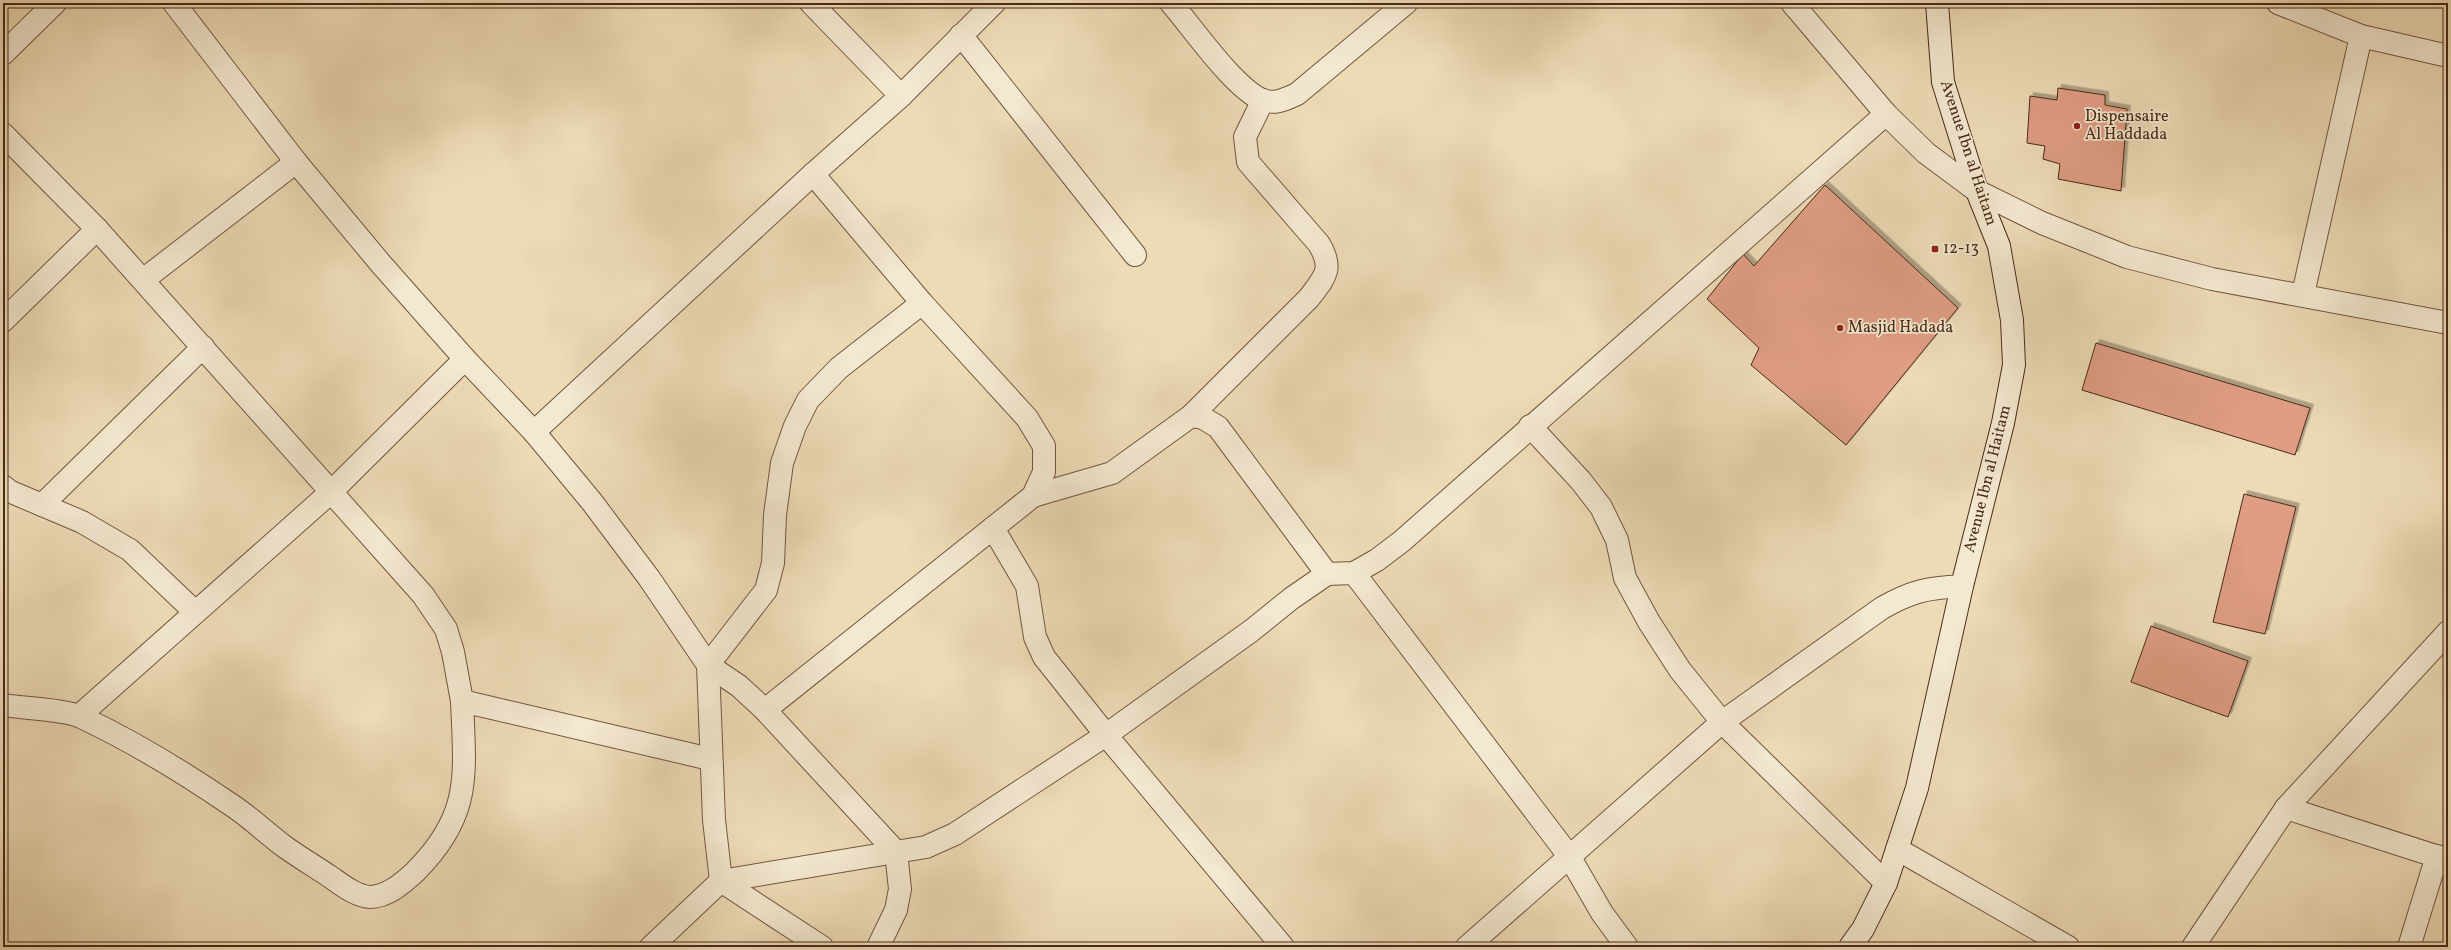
<svg xmlns="http://www.w3.org/2000/svg" width="2451" height="950" font-family="Vollkorn,serif">
	<style>
		.building { fill: #df9d84; stroke: #492917; filter: url(#shadow) }
		.lines { fill: none; stroke-linecap: round; stroke-linejoin: round }
		.lane-casing { stroke: #72563f; stroke-width: 24 }
		.street-casing { stroke: #72563f; stroke-width: 24 }
		.secondary-casing { stroke: #492917; stroke-width: 24 }
		.lane { stroke: #f3e8d0; stroke-width: 22 }
		.street { stroke: #f3e8d0; stroke-width: 22 }
		.secondary { stroke: #f3e8d0; stroke-width: 22 }
		.poi-dot { fill: #8f2418; stroke: #f3e8d0; stroke-width: 1.5 }
		.labels { text-anchor: middle; dominant-baseline: central; stroke-width: 3.5; stroke-linejoin: round; paint-order: stroke }
		.poi-label { font-size: 16px; fill: #492917; stroke: #f3e8d0; text-anchor: start }
		.street-label { font-size: 16px; fill: #492917; stroke: #f3e8d0 }
	</style>
	<defs>
		<filter id="shadow"><feDropShadow dx="3.5" dy="-3.5" stdDeviation="0" flood-color="#0004"/></filter>
	</defs>
	<rect width="100%" height="100%" fill="#eddbb6"/>
	<filter id="stains"><feTurbulence type="fractalNoise" baseFrequency=".005" numOctaves="4"/><feColorMatrix values="0 0 0 0 .2 0 0 0 0 .09 0 0 0 0 .02 0 0 0 .5 -.17"/></filter>
	<radialGradient id="worn" r=".72"><stop offset=".6" stop-color="#630" stop-opacity="0"/><stop offset="1" stop-color="#630" stop-opacity=".3"/></radialGradient>
	<g class="building">
		<path d="M2058,88L2105,95V105L2127,109L2121,191L2058,179L2060,164L2043,159L2045,146L2027,143L2030,96L2057,100Z"/>
		<path d="M1825,185L1958,308L1846,445L1751,365L1759,348L1707,299L1743,254L1754,266Z"/>
		<path d="M2096,343L2310,408L2295,455L2082,390Z"/>
		<path d="M2244,494L2296,507L2265,634L2213,622Z"/>
		<path d="M2151,626L2248,661L2228,717L2131,682Z"/>
	</g>
	<g class="lines">
		<g class="lane-casing">
			<g id="lane">
				<path d="M1171,3C1193,28 1233,87 1262,100C1274,105 1286,99 1297,94L1406,3"/>
				<path d="M961,35L1135,255"/>
				<path d="M3,134L97,229L423,595L446,629L453,652L462,701L710,759"/>
				<path d="M143,280L296,162"/>
				<path d="M3,321L97,229"/>
				<path d="M1191,416L1309,298C1325,277 1334,269 1319,244L1248,162L1245,137L1263,100"/>
				<path d="M1530,426L1581,481L1601,507L1617,540L1625,578L1649,622L1680,670L1722,722L1886,883"/>
				<path d="M3,486L9,491L82,522L130,550L195,612"/>
				<path d="M1033,496L1112,473L1191,416L1203,418L1218,427L1327,574"/>
				<path d="M42,505L203,347"/>
				<path d="M993,528L1027,586L1035,637L1044,657L1106,735"/>
				<path d="M1354,573L1569,856L1602,913L1627,947"/>
				<path d="M765,710L1033,496L1044,472V446L1027,418L922,303L813,174"/>
				<path d="M721,881L822,947"/>
				<path d="M878,947L896,910L900,889L896,852L765,710L739,686L708,665L766,590L773,563L775,515L782,463L795,426L808,400L839,368L922,303"/>
				<path d="M1467,947L1722,722L1882,608C1912,591 1927,588 1962,586"/>
				<path d="M2409,947L2437,856"/>
			</g>
		</g>
		<g class="street-casing">
			<g id="street">
				<path d="M174,3L296,162L381,264L465,359L534,432L592,502L649,578L708,665L714,820L721,881"/>
				<path d="M811,3L901,96"/>
				<path d="M1792,3L1886,114L1926,153L1977,191L2042,223L2127,257L2212,279L2448,323"/>
				<path d="M2278,3L2361,36L2448,56"/>
				<path d="M3,54L55,3"/>
				<path d="M2303,294L2361,36"/>
				<path d="M534,432L813,174L901,96L994,3"/>
				<path d="M3,705C21,708 69,710 81,717C132,741 183,772 230,804C249,816 266,833 285,847C299,857 314,866 329,876C341,884 355,896 370,897C387,897 403,883 415,872C472,815 465,776 462,701"/>
				<path d="M79,716L331,492L465,359"/>
				<path d="M1106,735L1283,947"/>
				<path d="M2286,808L2448,860"/>
				<path d="M1897,849L2068,947"/>
				<path d="M651,947L721,881L926,847L955,834L1106,735L1251,631L1292,598L1327,574L1354,573L1377,560L1402,541L1886,114"/>
				<path d="M2193,947L2286,808L2448,632"/>
			</g>
		</g>
		<g class="secondary-casing">
			<path id="secondary" d="M1850,947L1863,929L1886,883L1917,788L1962,586L2003,423L2014,365L2012,320L1999,246L1977,191L1943,82L1937,3"/>
		</g>
		<use href="#lane" class="lane"/>
		<use href="#street" class="street"/>
		<use href="#secondary" class="secondary"/>
	</g>
	<g class="poi-dot">
		<circle cx="2077" cy="126" r="4"/>
		<rect x="1931" y="245" width="8" height="8" rx="2"/>
		<circle cx="1840" cy="328" r="4"/>
	</g>
	<g class="labels">
		<g class="poi-label">
			<text x="2085" y="117">Dispensaire<tspan x="2085" dy="18">Al Haddada</tspan></text>
			<text x="1943" y="249">12-13</text>
			<text x="1848" y="328">Masjid Hadada</text>
		</g>
		<g class="street-label">
			<text transform="translate(1968 153) rotate(72)">Avenue Ibn al Haitam</text>
			<text transform="translate(1988 479) rotate(-76)">Avenue Ibn al Haitam</text>
		</g>
	</g>
	<rect width="2451" height="950" fill="none" stroke="#eddbb6" stroke-width="16"/>
	<rect x="4" y="4" width="2443" height="942" fill="none" stroke="#492917" stroke-width="2"/>
	<rect x="8" y="8" width="2435" height="934" fill="none" stroke="#492917"/>
	<rect width="100%" height="100%" filter="url(#stains)"/>
	<rect width="100%" height="100%" fill="url(#worn)"/>
</svg>
